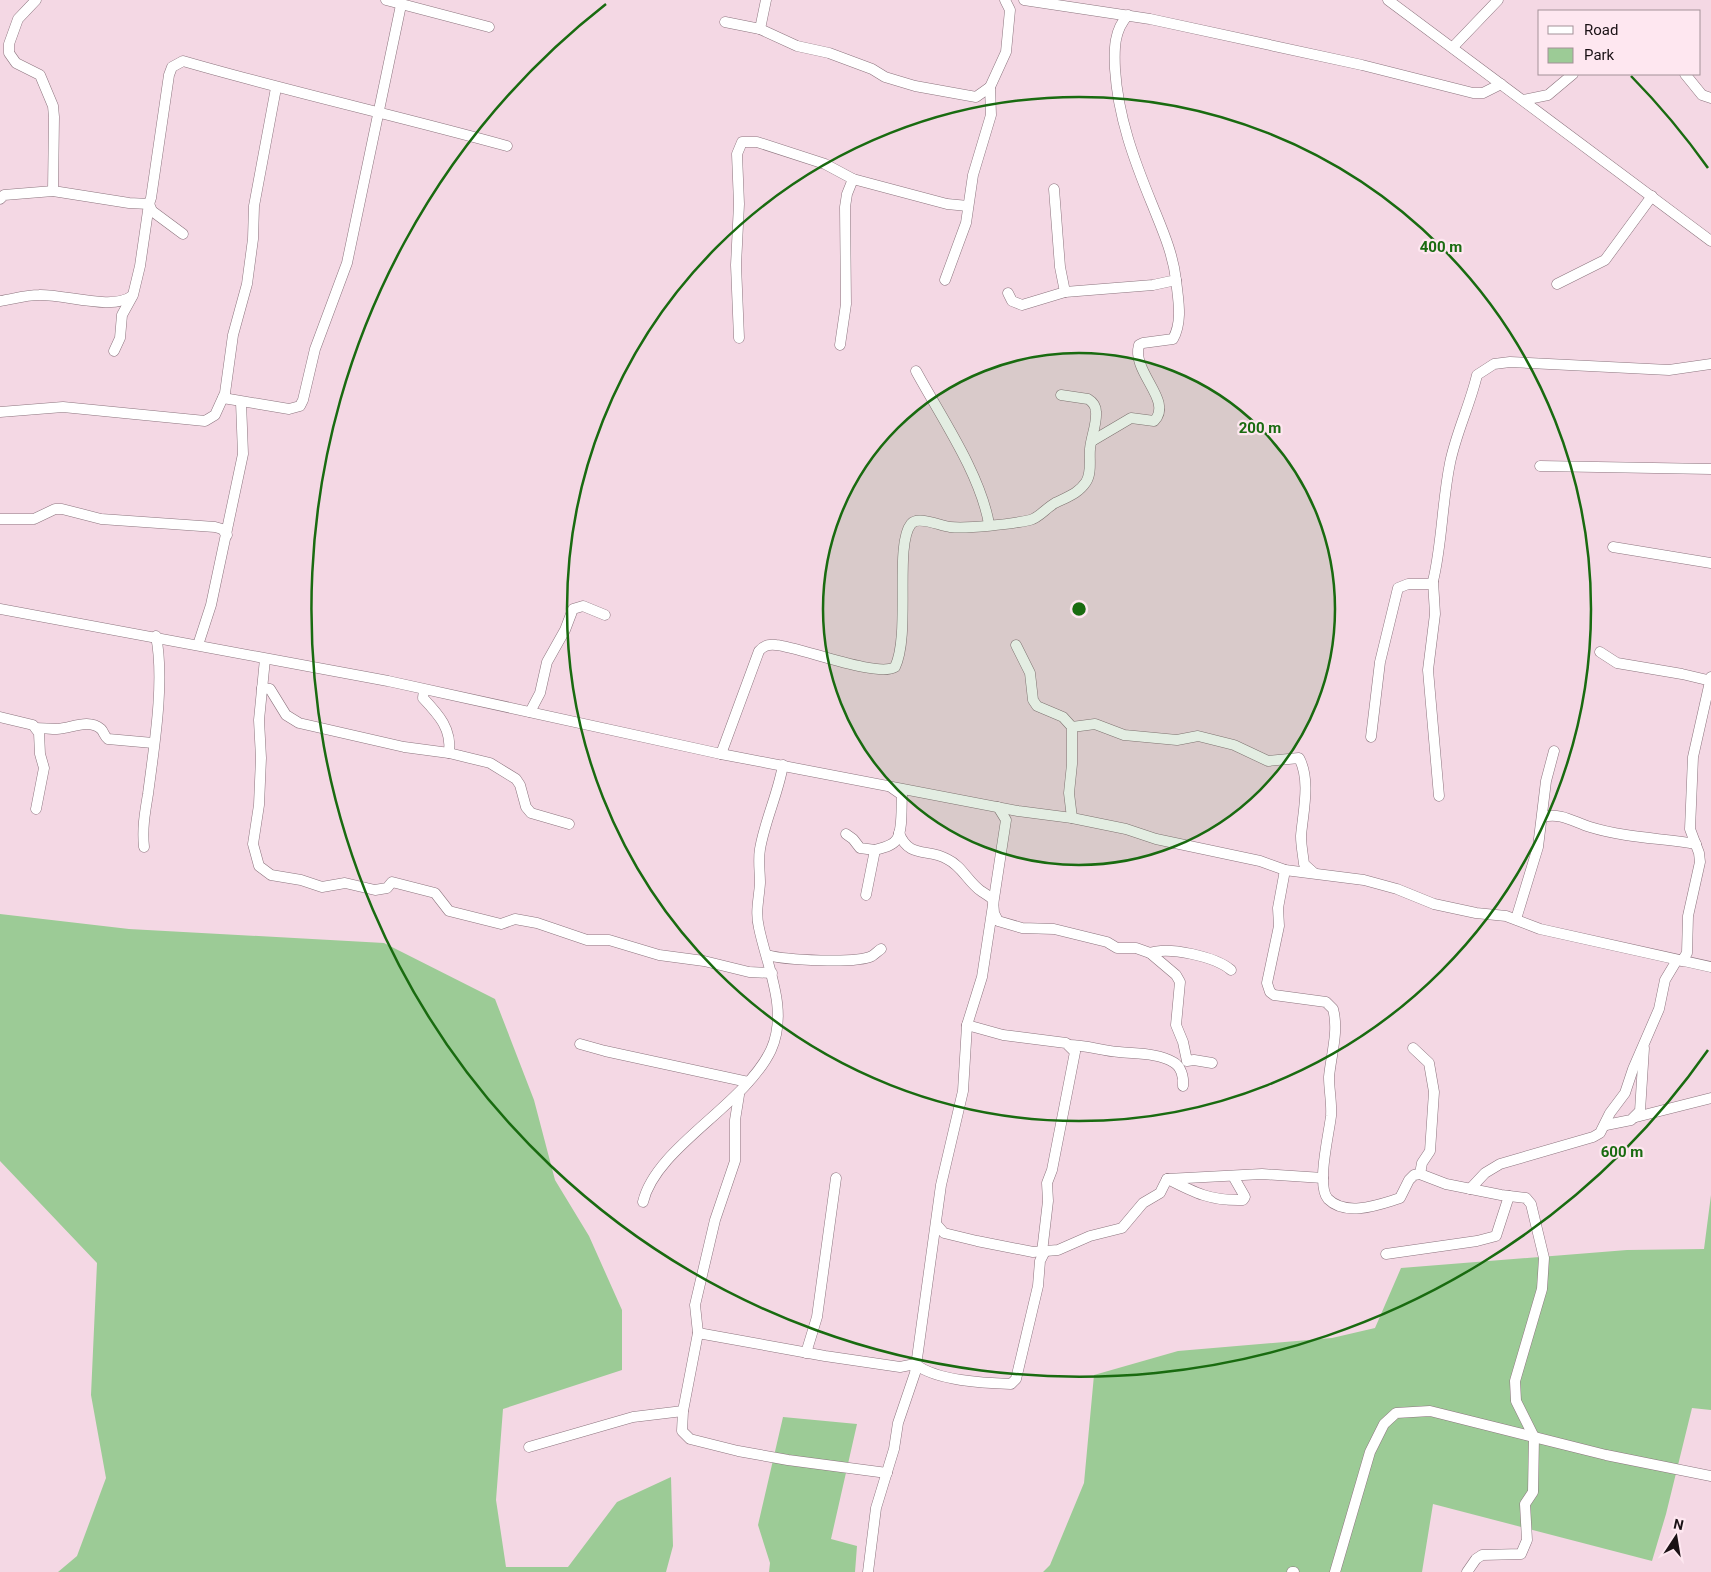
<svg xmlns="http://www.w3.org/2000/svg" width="1711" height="1572" font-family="Roboto,sans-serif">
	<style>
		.green { fill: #9ccb96 }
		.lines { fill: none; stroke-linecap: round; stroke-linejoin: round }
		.minor-casing { stroke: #8c747e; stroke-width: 11 }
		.minor { stroke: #fff; stroke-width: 10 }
		.ring { fill: none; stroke: #196b10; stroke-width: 2.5 }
		.centre { fill: #196b10; stroke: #fee7f0; stroke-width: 2.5 }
		.ring-label { font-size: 15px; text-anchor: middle; font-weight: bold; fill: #196b10; stroke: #fee7f0; stroke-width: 4.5; stroke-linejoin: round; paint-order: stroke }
	</style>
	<rect width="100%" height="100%" fill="#f4d8e4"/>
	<g class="green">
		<path d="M0,914L129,929L384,943L495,999L534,1100L555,1180L589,1236L622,1310V1370L503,1409L496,1500L506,1567H568L617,1502L671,1477L673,1546L666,1572H58L77,1556L106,1478L91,1395L97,1263L0,1161Z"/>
		<path d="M1711,1195V1410L1692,1408L1666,1514L1652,1561L1433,1504L1422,1572H1043L1050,1565L1084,1483L1094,1375L1178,1351L1332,1338L1375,1328L1401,1268L1627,1250L1704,1249Z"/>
		<path d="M783,1417L857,1424L831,1539L857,1546L855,1572H769L770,1563L758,1525Z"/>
	</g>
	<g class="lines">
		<g class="minor-casing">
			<g id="minor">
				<path d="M36,0L18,19L9,44V53L16,63L40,75L53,106L54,117L53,191"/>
				<path d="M386,0L489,27"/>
				<path d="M1024,0L1150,19L1362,65L1473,93H1483L1501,84"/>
				<path d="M1388,0L1711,241"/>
				<path d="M725,22L760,29L797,46L829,53L872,69L885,77L915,86L976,97L990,87L1006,52L1010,10L1005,0"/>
				<path d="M760,29L766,0"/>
				<path d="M1453,47L1498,0"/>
				<path d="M1685,74L1702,95L1711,98"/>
				<path d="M1523,100L1548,95L1573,74"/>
				<path d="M1054,189L1060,267L1065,292"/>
				<path d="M0,199L4,195L53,191L129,203L149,204L151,198L169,75L172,67L183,61C290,92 399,116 507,146"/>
				<path d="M149,204L152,211L183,234"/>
				<path d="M945,280L966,223L973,175L991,115L990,87"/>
				<path d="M1557,284L1605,260L1652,196"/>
				<path d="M1008,293L1012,301L1022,305L1065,292L1153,285L1176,280C1173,253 1162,229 1152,204C1134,160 1118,117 1115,69C1114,49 1114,30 1128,15"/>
				<path d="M0,301C13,299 26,295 39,295C64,294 113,311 132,296"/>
				<path d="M739,338L736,265L739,204L737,154L742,142H757L825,164L853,179L947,204L968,206"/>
				<path d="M840,345L846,304L845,207L847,194L853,179"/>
				<path d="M114,351L120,338L122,315L133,295L140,266L149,204"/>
				<path d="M916,371C941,417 980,473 989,524"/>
				<path d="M223,398L289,409L300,406L303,400L315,349L347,263L401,5"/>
				<path d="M0,412L63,407L205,421L215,415L225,393L233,335L247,284L253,239L254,206L276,88"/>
				<path d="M1092,441L1131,418L1154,421C1174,401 1131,372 1139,345L1143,343L1173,339C1183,321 1178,299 1176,280"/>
				<path d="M1540,466L1711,469"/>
				<path d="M0,519H34L55,509H62L101,519L215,527L222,529L227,535"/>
				<path d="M1613,547L1711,563"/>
				<path d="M1433,581L1435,614L1428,670L1439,796"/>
				<path d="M0,609L388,681L721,754L1018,811L1072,818L1126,829L1156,839L1260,861L1285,870L1364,880L1397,889L1434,904L1476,913L1506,916L1540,929L1711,967"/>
				<path d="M198,645L211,605L243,454L241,402"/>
				<path d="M1016,645L1030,673L1033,700L1037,706L1063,717L1072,727V764L1069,793L1072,818"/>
				<path d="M1600,652L1617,663L1682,674L1711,681"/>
				<path d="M265,659L259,720L261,758L259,805L253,844L259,866L271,875L301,880L322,887L345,883L375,890L387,888L392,882L435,893L449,911L501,924L515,919L537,923L587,940H609L659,955L704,961L749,972L772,973"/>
				<path d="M262,688L270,689L286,715L299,723L404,747L449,753L490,763L516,779L520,785L526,807L531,813L569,824"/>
				<path d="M424,690L423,698C439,715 452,729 449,753"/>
				<path d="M530,712L540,693L547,662L565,630L573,609L583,606L605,615"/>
				<path d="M0,717L33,725L39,733L40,754L44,768L36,809"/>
				<path d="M1072,727L1095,724L1124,735L1177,740L1198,736L1234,745L1268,761L1299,758C1311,780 1303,812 1301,836C1301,845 1303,855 1304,864L1314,873"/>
				<path d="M36,728C43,728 50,729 57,729C70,729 88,718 101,729C104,732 104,736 108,739L153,743"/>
				<path d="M1371,737L1380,662L1398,588L1408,584H1431L1433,581C1442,545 1442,502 1450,463C1456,433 1470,405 1477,375L1494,364L1510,362L1669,370L1711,364"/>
				<path d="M721,754L759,651C763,646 769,644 776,645C800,647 877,678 895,667C911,634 894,545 911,524C918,515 940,526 950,527C967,529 1012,524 1030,520C1039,518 1046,508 1055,503C1067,497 1078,494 1086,482C1092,473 1089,459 1090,449C1091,437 1097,424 1096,412C1096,406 1093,402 1088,399L1061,395"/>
				<path d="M1543,817C1560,812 1574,822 1590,827C1626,838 1661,838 1696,844"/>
				<path d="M899,833C909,859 928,848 947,859C962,866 968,882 981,891C985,894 990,896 993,900L994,913L998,921L1022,928L1054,929L1107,942L1117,948H1136L1150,953L1176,975L1180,982L1176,1025L1183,1042L1187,1061L1194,1060L1212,1063"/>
				<path d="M846,834L853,839L860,848L875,850"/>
				<path d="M144,847C142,828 145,812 148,794C154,747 165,682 156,636"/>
				<path d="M1285,870L1278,908L1279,926L1267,983L1270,992L1274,995L1326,1002L1333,1009C1339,1031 1331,1055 1329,1077C1329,1090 1332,1103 1331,1116C1329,1134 1316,1186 1328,1199C1345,1216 1375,1206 1394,1200L1400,1198L1409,1180L1414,1175L1420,1174L1446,1184L1501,1195L1526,1198L1531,1204L1544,1258L1542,1289L1515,1381L1516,1401L1534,1437L1533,1492L1525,1504L1527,1540L1521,1554L1482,1555L1476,1559L1467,1572"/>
				<path d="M866,895L875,850C882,848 893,846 897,839C903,829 901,807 902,795L892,788"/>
				<path d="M1516,919L1538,847L1546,781L1554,751"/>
				<path d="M1150,953C1169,946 1216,957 1231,970"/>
				<path d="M767,955C785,960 856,964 872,956C875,954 878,951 881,949"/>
				<path d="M1682,961L1687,953L1688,916L1700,862L1699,853L1690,829L1693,757L1711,677"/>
				<path d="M967,1025L1003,1035L1066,1043L1075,1052L1052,1170L1047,1183L1048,1201L1042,1252"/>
				<path d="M580,1044L605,1051L748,1082"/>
				<path d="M1069,1045C1087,1045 1102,1051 1119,1052C1136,1054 1158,1053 1173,1062C1181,1066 1184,1077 1183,1086"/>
				<path d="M1413,1048L1429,1063L1434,1092L1430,1151L1422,1163L1420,1174"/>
				<path d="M739,1095L735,1120V1161L715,1220L695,1305L698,1333L683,1411L682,1431L690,1439L738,1451L788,1460L887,1473"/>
				<path d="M1636,1117L1711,1098"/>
				<path d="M1606,1125L1631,1120L1640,1111L1644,1048"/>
				<path d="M1167,1179L1262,1174L1323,1178"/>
				<path d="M1168,1179C1195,1193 1211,1201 1243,1200L1245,1197L1233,1176"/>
				<path d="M1470,1189L1485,1173L1500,1164L1593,1137L1600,1133L1610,1113L1625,1093L1633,1069L1659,1009L1665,980L1677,960"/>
				<path d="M643,1202C656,1147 744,1106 771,1050C789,1010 767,967 759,928C755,912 759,899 760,883C760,872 758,860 760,849C765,820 778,794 783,765"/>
				<path d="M937,1225L944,1233L977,1241L1033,1252L1058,1250L1090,1236L1122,1228L1143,1203L1160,1193L1167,1179"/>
				<path d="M1386,1254L1477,1241L1496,1236L1509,1196"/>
				<path d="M698,1333L825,1356L900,1367L915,1364C937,1381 984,1383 1011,1384L1016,1379L1038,1286L1040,1261L1045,1251"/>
				<path d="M806,1353L817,1317L836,1178"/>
				<path d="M529,1447L633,1417L683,1411"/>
				<path d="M868,1572L876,1508L894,1449L898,1423L915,1373L941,1185L963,1091L967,1025L982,977L1006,820L998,807"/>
				<path d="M1292,1572H1294"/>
				<path d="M1335,1572L1370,1452L1384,1424L1396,1413L1430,1411L1606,1455L1711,1476"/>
			</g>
		</g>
		<use href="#minor" class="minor"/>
	</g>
	<circle cx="1079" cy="609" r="256" fill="#196b10" fill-opacity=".12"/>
	<g class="ring">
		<circle cx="1079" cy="609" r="256"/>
		<circle cx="1079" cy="609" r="512"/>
		<path d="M1708 1050A768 768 0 1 1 606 4M1631 76A768 768 0 0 1 1708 168"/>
	</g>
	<circle cx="1079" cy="609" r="8" class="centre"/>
	<g class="ring-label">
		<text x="1441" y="252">400 m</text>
		<text x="1260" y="433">200 m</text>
		<text x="1622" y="1157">600 m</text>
	</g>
	<rect x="1538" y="10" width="162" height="65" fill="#fee7f0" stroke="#a39198"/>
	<rect x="1548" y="26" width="25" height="8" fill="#ffffff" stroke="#a39198"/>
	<text x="1584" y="35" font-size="15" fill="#1a1115">Road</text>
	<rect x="1548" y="48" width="25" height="15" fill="#9ccb96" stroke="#a39198"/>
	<text x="1584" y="60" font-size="15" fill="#1a1115">Park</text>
	<g transform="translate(1676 1537) rotate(12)" stroke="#fee7f0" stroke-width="4" paint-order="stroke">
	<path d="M0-4L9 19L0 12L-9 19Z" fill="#1a1115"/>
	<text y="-8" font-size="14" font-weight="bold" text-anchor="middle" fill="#1a1115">N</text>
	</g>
</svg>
